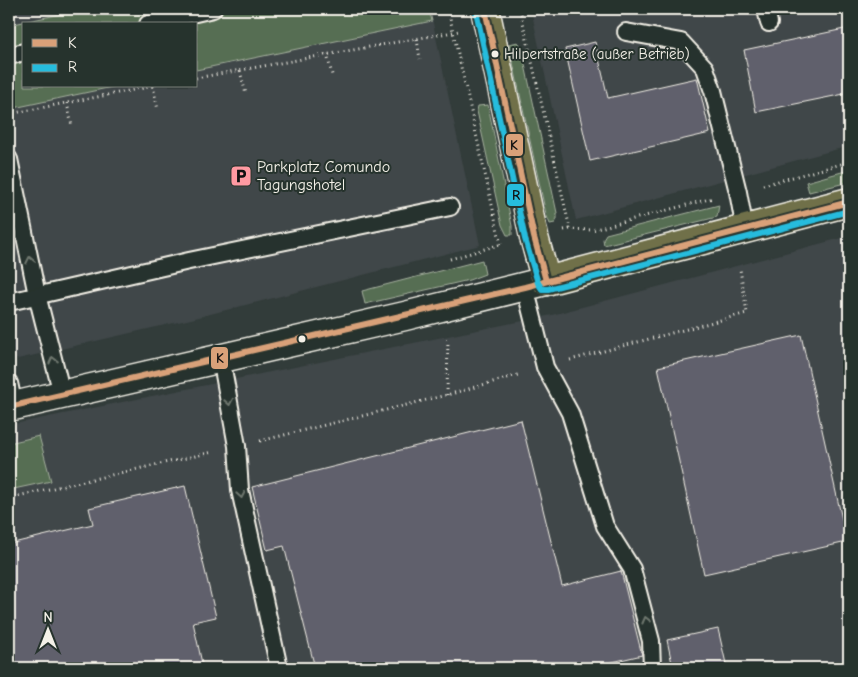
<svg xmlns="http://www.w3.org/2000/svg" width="858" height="677" font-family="'Comic Neue',sans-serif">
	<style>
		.built { fill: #404749; fill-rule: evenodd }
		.green { fill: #566e53; stroke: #a5b09e }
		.building { fill: #61606c; stroke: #f4f1e8 }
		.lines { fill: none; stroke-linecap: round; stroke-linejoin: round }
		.lane-casing { stroke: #f4f1e8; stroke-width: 20 }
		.street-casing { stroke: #f4f1e8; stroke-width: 31 }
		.primary-casing { stroke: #f4f1e8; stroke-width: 31 }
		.path { stroke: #f4f1e8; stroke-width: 3; stroke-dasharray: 1 4; stroke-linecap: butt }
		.lane { stroke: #26332d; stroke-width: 16 }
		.street { stroke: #26332d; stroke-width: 28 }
		.primary { stroke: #6f704a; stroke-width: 28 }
		.bus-1-casing { stroke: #26332d; stroke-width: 10 }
		.bus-2-casing { stroke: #26332d; stroke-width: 10 }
		.bus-1 { stroke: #d9a179; stroke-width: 6 }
		.bus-2 { stroke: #26bcdd; stroke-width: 6 }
		.oneway { stroke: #6e766e }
		.bus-dot { fill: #f4f1e8; stroke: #26332d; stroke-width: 2 }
		.labels { text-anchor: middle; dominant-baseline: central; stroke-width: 4; stroke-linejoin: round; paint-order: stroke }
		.bus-label { font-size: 15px; fill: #f4f1e8; stroke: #26332d; text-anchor: start }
		.poi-label { font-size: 16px; fill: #f4f1e8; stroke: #26332d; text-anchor: start }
		.line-badge { stroke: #26332d; stroke-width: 2 }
		.pale-badge-label { font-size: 14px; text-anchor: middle; font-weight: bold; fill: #111 }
	</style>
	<rect width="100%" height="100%" fill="#323c3a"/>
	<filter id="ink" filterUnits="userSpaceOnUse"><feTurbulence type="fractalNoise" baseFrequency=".02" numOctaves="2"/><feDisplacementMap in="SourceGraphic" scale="10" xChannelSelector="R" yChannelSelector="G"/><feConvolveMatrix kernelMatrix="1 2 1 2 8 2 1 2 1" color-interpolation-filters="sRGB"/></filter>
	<g filter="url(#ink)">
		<g class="built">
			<path d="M9,9H430L480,245L191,319L9,361ZM24,24H196V86H24Z"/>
			<path d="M531,9H849V146L576,220Z"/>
			<path d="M849,236V668H9V425L552,315Z"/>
		</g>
		<g class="green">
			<path d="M85,9H429L432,21L196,70V24H24V86H117L9,109V25Z"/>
			<path d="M518,42L521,46L557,213V219L555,223L550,224L546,214L509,44Z"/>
			<path d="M488,105L512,226V235H507L502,225L477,111L478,106Z"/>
			<path d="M849,170V182L809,192L806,182Z"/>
			<path d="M719,205L717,217L604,245L603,239L606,234Z"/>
			<path d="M482,260L485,274L469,280L365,304L362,291Z"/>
			<path d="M39,436L51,481L9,490V443Z"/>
		</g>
		<g class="building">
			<path d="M849,28V93L756,112L744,50Z"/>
			<path d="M595,42L608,98L697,78L710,133L590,161L565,49Z"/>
			<path d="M801,335L847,542L704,574L658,367Z"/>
			<path d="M521,420L562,586L621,571L642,655L587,668H315L284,546L267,550L252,487Z"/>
			<path d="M185,486L216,617L193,622L203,668H9V544L93,524L89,508Z"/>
			<path d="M718,629L727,668H673L667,640Z"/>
		</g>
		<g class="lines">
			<g class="lane-casing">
				<g id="lane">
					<path d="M766,9L769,23"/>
					<path d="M148,24L213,9"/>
					<path d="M626,32L681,42L705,68L713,91L738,192L745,230"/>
					<path d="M9,56L24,52"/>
					<path d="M9,159L37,295L62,394"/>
					<path d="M525,287L545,367L570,413L605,526L632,569L651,641L652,668"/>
					<path d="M9,302L189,261L450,207"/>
					<path d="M221,358L237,446L240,490L279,668"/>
					<path d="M9,383L14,406"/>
				</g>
			</g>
			<g class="street-casing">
				<path id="street" d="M9,407L405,316L546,281"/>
			</g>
			<g class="primary-casing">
				<path id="primary" d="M485,9L534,237L546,281L849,202"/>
			</g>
			<g class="path">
				<path d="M448,9L501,245"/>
				<path d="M520,9L570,229"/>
				<path d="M417,39L420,59"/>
				<path d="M327,54L332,75"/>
				<path d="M240,71L246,94"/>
				<path d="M196,78L459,31"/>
				<path d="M153,86L158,110"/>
				<path d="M67,103L72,126"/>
				<path d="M9,114L154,86"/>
				<path d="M763,185L849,162"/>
				<path d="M564,230L570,229L592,230L713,198"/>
				<path d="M450,259L502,244"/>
				<path d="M570,360L747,313L740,269"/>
				<path d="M447,395L448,337"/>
				<path d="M260,441L447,395L521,374"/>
				<path d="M9,498L213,452"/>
			</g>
			<use href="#lane" class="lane"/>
			<use href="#street" class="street"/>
			<use href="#primary" class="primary"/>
			<g class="bus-1-casing">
				<g id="bus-1">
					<path d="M485,9L534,237L546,281"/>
					<path d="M9,407L525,287L849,202"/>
				</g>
			</g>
			<g class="bus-2-casing">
				<path id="bus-2" d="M476,11L525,239L538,283L542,289H548L849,211"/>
			</g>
			<use href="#bus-1" class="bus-1"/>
			<use href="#bus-2" class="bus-2"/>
		</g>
		<defs><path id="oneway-chevron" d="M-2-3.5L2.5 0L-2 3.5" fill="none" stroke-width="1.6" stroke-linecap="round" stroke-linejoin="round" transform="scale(1.25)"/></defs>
		<g class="oneway">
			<use href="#oneway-chevron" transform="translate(30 260) rotate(-102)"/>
			<use href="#oneway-chevron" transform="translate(53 360) rotate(-104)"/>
			<use href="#oneway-chevron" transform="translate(229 402) rotate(80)"/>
			<use href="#oneway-chevron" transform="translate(241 495) rotate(80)"/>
			<use href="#oneway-chevron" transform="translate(646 620) rotate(-104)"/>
		</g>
	</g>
	<defs>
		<g id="parking-square" transform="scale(1.125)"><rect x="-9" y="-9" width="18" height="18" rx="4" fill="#ff9aa2" stroke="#26332d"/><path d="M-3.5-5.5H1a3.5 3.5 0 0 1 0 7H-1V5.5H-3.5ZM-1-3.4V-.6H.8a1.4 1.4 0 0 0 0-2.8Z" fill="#111"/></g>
	</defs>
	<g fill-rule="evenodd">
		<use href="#parking-square" x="241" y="176"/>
	</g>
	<g class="bus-dot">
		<circle cx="495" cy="54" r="4.5"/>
		<circle cx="302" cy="339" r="4.5"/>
	</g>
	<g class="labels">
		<g class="bus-label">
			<text x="504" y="54">Hilpertstraße (außer Betrieb)</text>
		</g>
		<g class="poi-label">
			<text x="257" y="167">Parkplatz Comundo<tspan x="257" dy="18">Tagungshotel</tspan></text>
		</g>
	</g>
	<g class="line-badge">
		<rect x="505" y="133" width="19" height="24" rx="5" fill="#d9a179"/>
		<rect x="506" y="183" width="19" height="24" rx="5" fill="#26bcdd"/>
		<rect x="210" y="346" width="19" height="24" rx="5" fill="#d9a179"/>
	</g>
	<g class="pale-badge-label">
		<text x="514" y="150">K</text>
		<text x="516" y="200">R</text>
		<text x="220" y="363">K</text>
	</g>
	<rect width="858" height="677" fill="none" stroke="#26332d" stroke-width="30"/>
	<rect x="15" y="15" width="828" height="647" fill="none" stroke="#f4f1e8" stroke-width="2" filter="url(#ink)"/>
	<rect x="22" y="22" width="175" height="65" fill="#26332d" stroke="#787f78"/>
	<rect x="32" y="39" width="25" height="8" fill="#d9a179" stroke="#787f78"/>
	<text x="68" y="48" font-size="15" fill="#f4f1e8">K</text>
	<rect x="32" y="64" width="25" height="8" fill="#26bcdd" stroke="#787f78"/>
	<text x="68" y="72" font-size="15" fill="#f4f1e8">R</text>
	<g transform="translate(48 630)" stroke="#26332d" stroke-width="4" paint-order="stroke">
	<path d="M0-4L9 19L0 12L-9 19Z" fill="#f4f1e8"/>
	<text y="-8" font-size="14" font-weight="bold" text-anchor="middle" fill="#f4f1e8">N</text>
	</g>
</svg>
